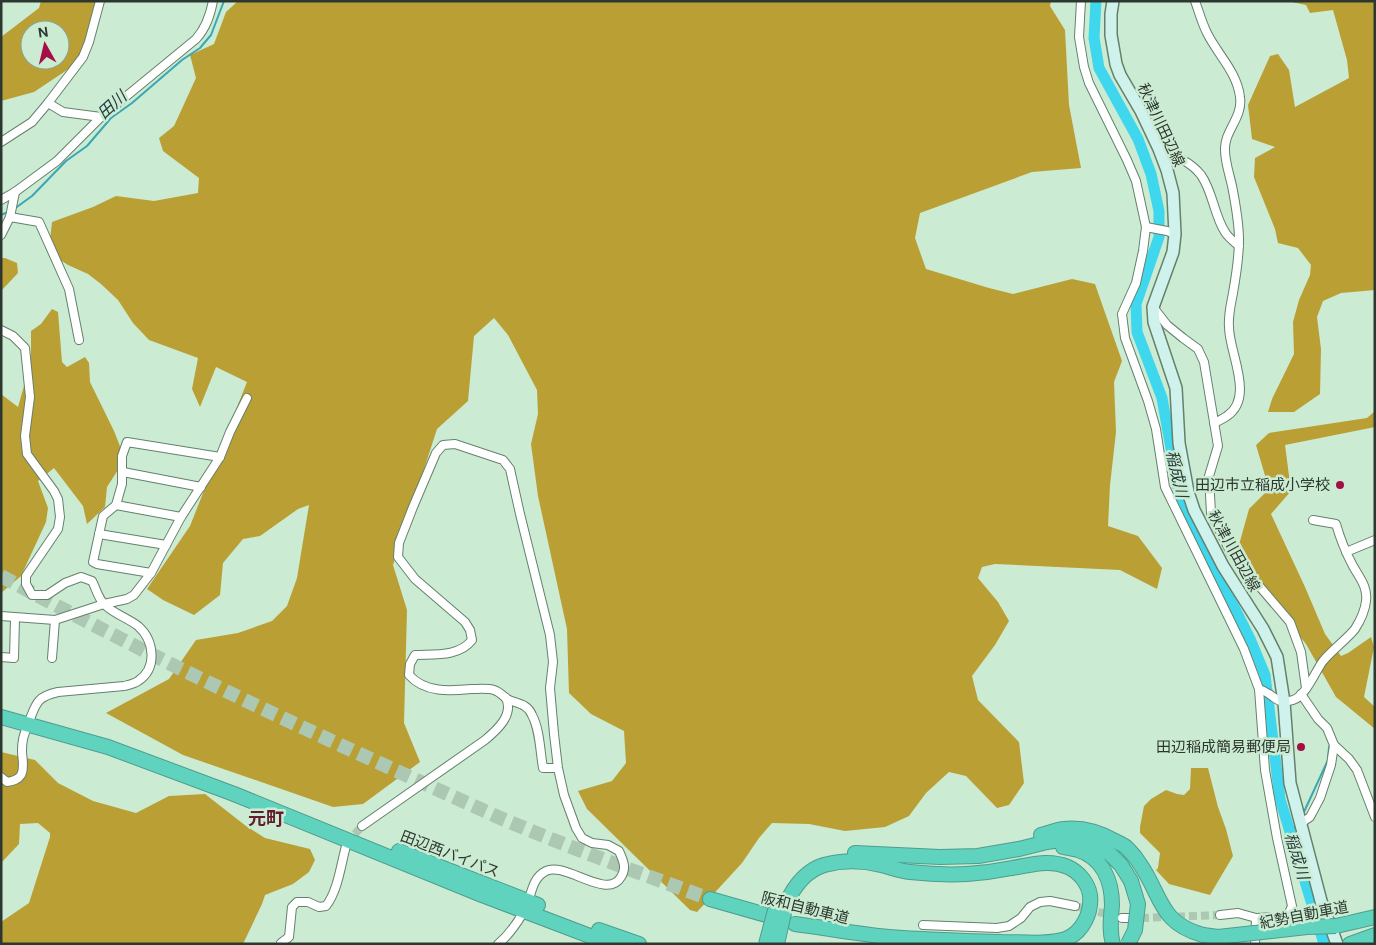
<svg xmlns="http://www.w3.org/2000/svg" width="1376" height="945" font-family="'DM Sans','Noto Sans JP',sans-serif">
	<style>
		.forest { fill: #ba9f34; fill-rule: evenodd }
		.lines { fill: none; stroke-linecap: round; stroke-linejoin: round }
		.stream { stroke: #39a7b4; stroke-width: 2 }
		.river { stroke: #3ed7ed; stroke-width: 11 }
		.street-tunnel { stroke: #acc7b2; stroke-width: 8; stroke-dasharray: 8 4; stroke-linecap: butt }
		.highway-tunnel { stroke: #acc7b2; stroke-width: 14; stroke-dasharray: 14 7; stroke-linecap: butt }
		.street-casing { stroke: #65816b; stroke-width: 10 }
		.secondary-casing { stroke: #65816b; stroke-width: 14 }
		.highway-casing { stroke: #4e9d8d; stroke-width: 16 }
		.street { stroke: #fff; stroke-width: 8 }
		.secondary { stroke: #cff2ec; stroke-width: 11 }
		.highway { stroke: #60d3bf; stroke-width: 14 }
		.highway-bridge-casing { stroke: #4e9d8d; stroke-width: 16; stroke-linecap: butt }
		.highway-bridge { stroke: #60d3bf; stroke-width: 14 }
		.poi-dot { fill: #a50d45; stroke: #ccebd3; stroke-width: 2 }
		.labels { text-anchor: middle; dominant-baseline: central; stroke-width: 5; stroke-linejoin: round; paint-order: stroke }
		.street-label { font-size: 15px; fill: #2c382f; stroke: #ccebd3 }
		.poi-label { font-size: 15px; fill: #2c382f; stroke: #ccebd3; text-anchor: end }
		.water-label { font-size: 16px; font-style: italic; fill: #233b3f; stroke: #ccebd3 }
		.quarter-label { font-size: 18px; font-weight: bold; fill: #621d2e; stroke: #ccebd3 }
	</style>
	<rect width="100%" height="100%" fill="#ccebd3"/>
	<g class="forest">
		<path d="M41,1H99L79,62L34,92L1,101V37L39,8ZM30,30H60V60H30Z"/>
		<path d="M238,1H1051L1050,6L1065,30L1069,105L1081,168L1032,172L920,213L915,238L926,269L989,288L1013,294L1072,279L1095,284L1122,361L1114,382L1116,432L1110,485L1108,526L1138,536L1162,568L1157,589L1120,570L995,564L982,567L978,578L998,602L1009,621L995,645L972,676L978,700L1019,742L1024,783L1009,805L997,808L966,776L949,772L926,793L909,816L885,827L845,831L809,824L772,823L759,838L742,863L697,912L690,910L587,809L578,791L612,781L626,763L624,731L591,714L569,693L567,629L538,496L531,444L538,414L537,390L508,335L494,318L474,336L468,401L437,429L393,565L407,610L404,723L420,762L363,804L333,807L183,755L106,713L169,679L196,640L238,633L272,621L287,606L297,578L309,505L298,509L260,536L243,539L223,563L220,595L194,615L163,600L147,589L190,526L247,382L216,367L200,407L192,389L198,358L149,340L133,323L118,300L101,284L88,274L68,265L54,256L50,240L52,222L93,207L116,196L154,201L198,193L199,178L163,151L159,138L174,126L196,78L190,55L214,44L226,12Z"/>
		<path d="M1287,1H1375V290L1341,293L1323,301L1317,317L1321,349L1320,394L1294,412H1268L1272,399L1294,354L1293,322L1299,300L1310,275L1311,265L1298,248L1278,243L1275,229L1254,177L1255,158L1275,147L1252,139L1248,105L1270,56L1278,54L1289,70L1295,107L1349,78L1347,60L1333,10L1310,13L1306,5Z"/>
		<path d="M1,258H5L17,263L18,273L1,291Z"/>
		<path d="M52,309L58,312L62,362L67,367L85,357L89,363L90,382L114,431L125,459L107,487L105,507L87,524L83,506L54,468L38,481L48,508L46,522L21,576L1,593V394L18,407L31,361V331L41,324Z"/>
		<path d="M1375,411V427L1285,445L1291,491L1271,514L1305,587L1325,634L1341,656L1348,653L1371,637L1374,647L1364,697L1375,707V729L1336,697L1306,644L1257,584L1237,552L1249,509L1269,489L1256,445L1269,433L1367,418Z"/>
		<path d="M1,752L35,760L58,783L93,801L136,813L169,796L205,794L246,826L265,838L310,849L315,860L309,872L293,884L265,895L262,904L243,944H1V922L29,903L50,837V833L38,823L20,824L19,844L1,863Z"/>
		<path d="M1191,768H1208L1218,807L1226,829L1233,856L1210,895L1169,884L1156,870L1158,868L1160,853L1140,833V827L1144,806L1151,799L1166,790L1177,794L1184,795L1190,789Z"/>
	</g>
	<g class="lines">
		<g class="stream">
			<path d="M14,209L32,196L66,161L87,146L111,118L132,103L182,60L200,48L211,35L224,1"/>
			<path d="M1,215L8,212"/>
			<path d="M1303,814L1328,760L1329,747"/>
			<path d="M1291,833L1297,824"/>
		</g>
		<path class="river" d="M1096,1L1094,38L1099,68L1138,139L1151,174L1159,211V237L1136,304L1137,332L1162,398L1179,493L1195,529L1251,641L1265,675L1280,799L1324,944"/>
		<g class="street-tunnel">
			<path d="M347,843L362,826"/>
			<path d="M1075,906L1114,916"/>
			<path d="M1141,918L1220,915"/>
		</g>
		<path class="highway-tunnel" d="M1,576C101,630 203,681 306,729C370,759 434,788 498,817C568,847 639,873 710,899"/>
		<g class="street-casing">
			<g id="street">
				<path d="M1081,1L1079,37L1084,67L1089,83L1127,160L1136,181L1146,227L1143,251L1136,283L1122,314L1125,338L1148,401L1156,429L1165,487L1244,649L1259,689L1265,770L1277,838L1292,906L1288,915L1281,917L1256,918L1238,913L1220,915"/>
				<path d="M1195,1C1199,12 1202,23 1207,33C1218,55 1237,72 1240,97C1243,118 1224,131 1225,150C1225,164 1231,178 1233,191C1236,207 1239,225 1239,240C1239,258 1236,276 1233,293C1231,304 1228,315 1229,327C1229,353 1255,397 1227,416C1223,419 1218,421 1214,423"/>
				<path d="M48,103L63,112L101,117"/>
				<path d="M1,142L32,122L48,103L83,57L89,42L100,1"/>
				<path d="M1159,149C1174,155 1191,162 1201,175C1213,192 1214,215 1225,232C1228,237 1234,242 1239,246"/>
				<path d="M1,200L15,192L57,161L101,117L196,39C206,28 210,16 213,1"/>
				<path d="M10,217L39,222L69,289L79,340"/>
				<path d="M1146,227L1167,231L1175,234"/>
				<path d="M1,235L10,217L15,192"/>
				<path d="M1153,307L1167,325L1183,338L1198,349L1204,362L1218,446L1209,476L1211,513L1231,553L1290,622L1301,652L1306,688"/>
				<path d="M1,330L13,336L25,348L30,397L25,436L27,454L54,491L58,499L60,517L58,529L26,576V584L32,595H47L65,583L81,577L92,581C96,588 98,599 105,605C114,614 128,618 138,626C154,640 158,668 138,681C134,684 128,685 124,686L58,692C35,697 36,705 28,724C24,735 22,739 22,751C22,758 25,768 21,775C18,780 13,781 7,782L1,777"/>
				<path d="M123,472L201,487"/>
				<path d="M116,505L181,517"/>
				<path d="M99,534L166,545"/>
				<path d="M1346,552L1375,540"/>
				<path d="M151,573L97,564L93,562L103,516L116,505L122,484V456L127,442L220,457"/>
				<path d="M1,616L55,620L104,604L127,599L134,595L151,573L181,517L220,457L230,432L247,398"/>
				<path d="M1,657L14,658L15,618"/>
				<path d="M52,658L55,620"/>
				<path d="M1259,689C1274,693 1275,706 1293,700C1306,696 1315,672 1323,661C1332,650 1346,640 1355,629C1360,621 1365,611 1366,601C1368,587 1359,577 1353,566C1346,553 1340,538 1336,524L1313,520"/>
				<path d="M1301,694L1318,719L1327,728L1334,745L1349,759L1357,770L1375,817"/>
				<path d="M1301,823L1310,817L1320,798L1331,765L1334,745"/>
				<path d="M362,826L485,740C497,730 514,715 506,698"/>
				<path d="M1122,918H1138"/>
				<path d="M923,925L997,928L1009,926L1021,918L1030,907L1040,902L1050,901L1075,906"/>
				<path d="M281,943L289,937L292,907L297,902H308L319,907L326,906C338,891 341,864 346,846"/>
				<path d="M498,944C509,935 510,932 518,921C520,917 523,914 524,911C532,898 530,879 546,871C565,861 607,901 621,877C627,868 623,860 619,851L608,845L592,843L582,838L576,828L564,795L558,768L554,734L550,688L553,662L550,635L520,514L510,469L503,460L455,444L443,445L436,453L413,507L399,543L398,557L415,579L465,622L470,630L472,640C459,657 434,654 415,655L410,664L409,675C425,693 450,691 471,689C478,689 488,688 494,690C500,692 503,696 507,699C517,704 527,703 532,715C540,730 540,751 543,768H558"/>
				<path d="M1255,944L1256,918"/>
			</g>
		</g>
		<g class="secondary-casing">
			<path id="secondary" d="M1113,1L1111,14V35L1116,64L1120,75L1141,111L1159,149L1167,170L1173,193L1175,234L1173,252L1153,307L1154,322L1176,388L1179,443L1188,492L1194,510L1223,566L1263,629L1277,657L1284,702L1290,783L1321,901L1337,944"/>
		</g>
		<g class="highway-casing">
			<g id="highway">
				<path d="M1,717L108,747L234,794L482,895L611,944"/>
				<path d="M1041,835C1048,833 1056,830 1064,829C1082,827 1099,832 1115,841C1119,843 1125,845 1128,849C1132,853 1137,859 1140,864C1162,896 1159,923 1203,935"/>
				<path d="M1063,847C1068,848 1073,849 1078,850C1103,858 1112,881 1112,905C1111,918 1109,931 1113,944"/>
				<path d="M399,851L538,905"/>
				<path d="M855,853L940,857L978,856L1019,849L1047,842L1067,839L1098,847L1110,854L1121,865L1131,881"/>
				<path d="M710,899L784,920"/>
				<path d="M786,904C794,886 805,871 824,865C843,860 862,860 881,865C890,867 900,871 910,872C928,874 949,875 967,874C982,873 997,871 1012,868C1032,865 1048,859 1068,867C1079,872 1088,883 1090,895C1092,912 1083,932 1066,939C1046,945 1023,942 1002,942C965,941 927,940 889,937C858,934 826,928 795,924"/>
				<path d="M1336,926L1375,917"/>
				<path d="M599,930L639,944"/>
				<path d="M1350,944L1375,935"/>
			</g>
		</g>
		<use href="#street" class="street"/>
		<use href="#secondary" class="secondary"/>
		<use href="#highway" class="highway"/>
		<g class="highway-bridge-casing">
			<g id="highway-bridge">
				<path d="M1203,935L1218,937L1307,927L1336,926"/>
				<path d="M766,944L777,903"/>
				<path d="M777,944L786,904"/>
				<path d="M1128,944L1135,930L1138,904L1131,881"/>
			</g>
		</g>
		<use href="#highway-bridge" class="highway-bridge"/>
	</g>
	<g class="poi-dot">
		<circle cx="1340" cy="485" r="5"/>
		<circle cx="1301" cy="747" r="5"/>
	</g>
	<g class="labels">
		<g class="street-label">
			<text transform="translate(1161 125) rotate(65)">秋津川田辺線</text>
			<text transform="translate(1234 551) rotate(61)">秋津川田辺線</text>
			<text transform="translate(450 854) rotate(21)">田辺西バイパス</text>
			<text transform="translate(805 908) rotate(14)">阪和自動車道</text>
			<text transform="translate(1304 915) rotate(-11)">紀勢自動車道</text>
		</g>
		<g class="poi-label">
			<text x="1330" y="485">田辺市立稲成小学校</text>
			<text x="1291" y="747">田辺稲成簡易郵便局</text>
		</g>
		<g class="water-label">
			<text transform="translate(112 105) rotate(-42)">田川</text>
			<text transform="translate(1177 474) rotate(77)">稲成川</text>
			<text transform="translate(1297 856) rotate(73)">稲成川</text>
		</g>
		<g class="quarter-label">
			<text x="266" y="819">元町</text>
		</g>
	</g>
	<rect width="1376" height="945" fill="none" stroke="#2c382f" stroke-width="5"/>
	<g transform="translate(45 45) rotate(352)"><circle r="24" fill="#ccebd3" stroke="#8ca391"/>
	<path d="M0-4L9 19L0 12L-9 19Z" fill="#a50d45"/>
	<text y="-8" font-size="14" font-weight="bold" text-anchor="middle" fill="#2c382f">N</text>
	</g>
</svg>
